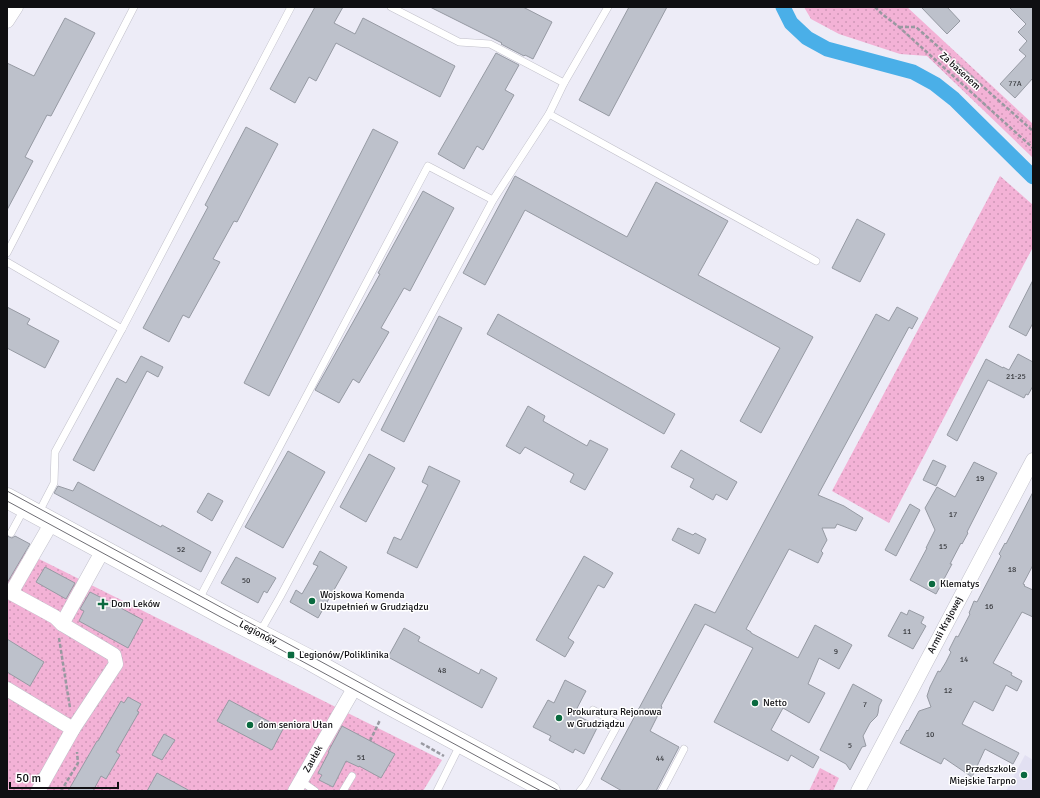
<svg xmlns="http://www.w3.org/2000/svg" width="1040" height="798" font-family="Signika,sans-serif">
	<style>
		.built { fill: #e2e0f2 }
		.grass { fill: url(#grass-dots) }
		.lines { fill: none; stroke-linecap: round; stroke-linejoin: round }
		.canal { stroke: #4aafe8; stroke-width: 15 }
		.building { fill: #bdc1cb; stroke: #969aa3 }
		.lane-casing { stroke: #c1c0ca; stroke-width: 8 }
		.street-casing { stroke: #c1c0ca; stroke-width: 15 }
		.secondary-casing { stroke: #c1c0ca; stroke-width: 21 }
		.path { stroke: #9999a1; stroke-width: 2.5; stroke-dasharray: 4 2; stroke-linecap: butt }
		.lane { stroke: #fff; stroke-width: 7 }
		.street { stroke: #fff; stroke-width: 14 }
		.secondary { stroke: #fff; stroke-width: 20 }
		.tram { stroke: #6f6e75; stroke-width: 1 }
		.poi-dot { fill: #0a6a3f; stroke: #fff; stroke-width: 1.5 }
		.labels { text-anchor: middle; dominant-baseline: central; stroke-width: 3; stroke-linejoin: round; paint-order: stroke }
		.number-label { font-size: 8px; fill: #3a3c40 }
		.street-label { font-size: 10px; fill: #0f0f12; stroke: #fff }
		.poi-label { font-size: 10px; fill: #0f0f12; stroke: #fff; text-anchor: start }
	</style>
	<defs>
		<pattern id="grass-dots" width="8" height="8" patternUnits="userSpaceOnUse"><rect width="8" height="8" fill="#f3b2d6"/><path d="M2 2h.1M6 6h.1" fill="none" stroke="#cf98b7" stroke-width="1.8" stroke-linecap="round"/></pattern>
	</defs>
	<rect width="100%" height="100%" fill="#edecf7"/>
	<path class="built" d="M1025,755L1033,760V791H1006Z"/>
	<g class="grass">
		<path d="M804,7H907L1033,124V158L927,56L900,54L839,34L811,19Z"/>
		<path d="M1000,176L1033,205V247L889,523L832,491Z"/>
		<path d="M7,543L442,760L423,791H7Z"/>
		<path d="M820,768L839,778L833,791H809Z"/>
	</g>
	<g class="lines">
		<path class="canal" d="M783,7L791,23L807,38L827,49L913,72L935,84L954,99L1033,177"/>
	</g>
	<g class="building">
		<path d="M315,7H343L334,23L355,34L363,18L455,66L440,97L336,43L316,81L309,77L295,103L270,89Z"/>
		<path d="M430,7H523L552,22L533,59L525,55L524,56L501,44L502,43Z"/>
		<path d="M629,7H667L609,116L579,100Z"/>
		<path d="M921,7H947L960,21L947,34Z"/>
		<path d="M1009,7H1033V78L1015,98L1000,84L1026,56L1019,50L1027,41L1018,32L1026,24Z"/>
		<path d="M65,18L95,33L51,116L47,115L25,157L33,161L7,210V63L34,76Z"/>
		<path d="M496,53L519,65L505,90L514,95L483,150L477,146L464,169L438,154Z"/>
		<path d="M246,127L278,144L237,222L234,221L213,259L220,262L189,318L183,315L169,342L143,328L208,207L205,205Z"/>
		<path d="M373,129L398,142L269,396L244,383Z"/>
		<path d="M515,176L627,237L656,182L728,221L698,275L813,337L761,433L740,421L780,348L525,210L485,285L463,273Z"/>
		<path d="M423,191L454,208L410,291L404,288L381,328L389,332L359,383L353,379L339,403L315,390L380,274L378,273Z"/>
		<path d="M857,219L885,234L860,282L832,268Z"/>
		<path d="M1033,280V323L1026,336L1009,327Z"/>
		<path d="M7,307L30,319L27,324L59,341L45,368L7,348Z"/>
		<path d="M897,307L918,318L912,329L909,327L818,495L844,506L863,518L856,531L837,524L835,528H822L827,540L821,551L823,553L818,563L789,549L746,629L751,632V633L798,658L815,625L852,645L839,669L819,658L808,684L825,693L809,723L783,708L771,730L819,757L813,768L791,755L788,761L714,722L753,648L705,624L661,706L662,707L650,731L679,747L656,791H622L601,779L695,604L715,613L876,314L889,321Z"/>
		<path d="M498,314L675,414L664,434L487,334Z"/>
		<path d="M439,316L462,328L404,442L381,430Z"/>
		<path d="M1018,354L1033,362V386L1028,395L1026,394L1024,398L988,380L957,441L947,435L986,359L1003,368V367L1009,370Z"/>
		<path d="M141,356L163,367L158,377L147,371L94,471L73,460L117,378L126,383Z"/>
		<path d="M528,406L545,416L543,421L587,446L590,440L608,449L585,490L570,482L574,474L525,447L520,454L506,446Z"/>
		<path d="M681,450L737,482L727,500L716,494L713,500L690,487L694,479L671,467Z"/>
		<path d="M288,451L325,472L283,548L245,527Z"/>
		<path d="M369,454L395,468L366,522L340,507Z"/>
		<path d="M933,460L946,466L936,486L923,480Z"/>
		<path d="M974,462L997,473L967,532L968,533L962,544L961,543L950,564H952L936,594L910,580L927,548H926L935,530L925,508L937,487L955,497Z"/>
		<path d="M429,466L460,481L417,568L387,553L394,537L401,540L428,485L422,482Z"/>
		<path d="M78,482L161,527L162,525L211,552L201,572L54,493L58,486L73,491Z"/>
		<path d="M1033,492V565L1023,584L1025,585L1024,586L1033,590V617L1022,612L993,663L1012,673L1011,675L1022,681L1017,691L1006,685L993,711L974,701L962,724L1019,753L1013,764L985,749L972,777L944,758L941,764L900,743L907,730L908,731L919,711L931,707L927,696L930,687L938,671L940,672L946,662L951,652L949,650L956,636L958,637L970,614L969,613L974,601L977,602L1001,556L999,554L1005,543L1006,544Z"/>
		<path d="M208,493L223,501L212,521L197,512Z"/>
		<path d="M910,504L920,510L896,556L885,550Z"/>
		<path d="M678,528L693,535L695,533L706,539L699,554L672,540Z"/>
		<path d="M7,536L12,538L15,536L30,544L7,583Z"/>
		<path d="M320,551L347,567L318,618L290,602L296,590L302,594L318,566L313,564Z"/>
		<path d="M584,556L613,573L604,588L598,585L568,638L574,642L565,657L536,640Z"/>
		<path d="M236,557L276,578L267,593L264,591L258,603L221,583Z"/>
		<path d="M45,567L75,583L66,599L36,582Z"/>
		<path d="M90,592L104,599L143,620L128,648L79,621L84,611L80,609Z"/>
		<path d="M909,610L924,617L921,623L926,626L913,649L888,636L901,612L907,615Z"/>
		<path d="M404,628L420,637L418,641L479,674L481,669L497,678L482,708L388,657Z"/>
		<path d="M7,639L44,662L30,686L7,672Z"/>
		<path d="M565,680L586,691L574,714L598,726L584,754L575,749L573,753L549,740L551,736L533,727L548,700L554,703Z"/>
		<path d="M853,684L882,700L879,706L878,713L877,716L870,723L863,736L866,746L862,747L850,770L846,764L820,750Z"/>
		<path d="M128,697L141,704L137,711L139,712L116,752L120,755L106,779L101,776L93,791H68L97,741H98L121,701L124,703Z"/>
		<path d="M229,700L283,729L272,750L217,721Z"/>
		<path d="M342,726L395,754L381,778L359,766V767L346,761L333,787L319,780L322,775L318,773L329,752H328Z"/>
		<path d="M164,734L175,740L162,760L152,755Z"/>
		<path d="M157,773L190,791H147Z"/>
	</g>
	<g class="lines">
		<g class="lane-casing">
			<g id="lane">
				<path d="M391,7L459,42L490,44L564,83L608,7"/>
				<path d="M564,83L549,114L816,261"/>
				<path d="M7,253L134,7"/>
				<path d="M7,262L122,329L291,7"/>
				<path d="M38,514L54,483L55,452L122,329"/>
				<path d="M11,533L24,509"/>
				<path d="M198,601L428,166L493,200"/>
				<path d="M260,632L280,597L493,200L549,114"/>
				<path d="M301,781L315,791"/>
				<path d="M343,791L352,776"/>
				<path d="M437,791L460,745"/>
				<path d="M580,791L585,785L618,724L593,710"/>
				<path d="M662,791L684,749"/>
			</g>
		</g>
		<g class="street-casing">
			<g id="street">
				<path d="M7,21L16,7"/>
				<path d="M62,624L103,550"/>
				<path d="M7,689L73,729"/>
				<path d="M38,791L73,729L116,664L114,655L109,652L62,624L55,617L11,593L52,522"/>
				<path d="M295,791L356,685"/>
				<path d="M858,791L1033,460"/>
			</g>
		</g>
		<g class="secondary-casing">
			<path id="secondary" d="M7,498L227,617L308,659L379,699L550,791"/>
		</g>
		<g class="path">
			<path d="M875,7L882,14L899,27L1033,148"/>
			<path d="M899,27H916L1033,131"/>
			<path d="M59,638L70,708"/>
			<path d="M370,741L380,720"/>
			<path d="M421,743L444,756"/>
			<path d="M61,791L78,763L77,752"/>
		</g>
		<use href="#lane" class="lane"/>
		<use href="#street" class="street"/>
		<use href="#secondary" class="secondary"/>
		<g class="tram">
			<path d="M7,491L559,791"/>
			<path d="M7,501L541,791"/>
		</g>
	</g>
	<g class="poi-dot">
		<circle cx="932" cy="584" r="4"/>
		<circle cx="312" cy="601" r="4"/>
		<path d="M101 598h4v4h4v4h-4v4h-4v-4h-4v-4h4z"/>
		<rect x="287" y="651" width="8" height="8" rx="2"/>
		<circle cx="755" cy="703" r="4"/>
		<circle cx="559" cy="718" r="4"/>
		<circle cx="250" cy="725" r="4"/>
		<circle cx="1024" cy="775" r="4"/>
	</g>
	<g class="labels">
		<g class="number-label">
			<text x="1015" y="83">77A</text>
			<text x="1016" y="376">21-25</text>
			<text x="980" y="478">19</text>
			<text x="953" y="514">17</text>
			<text x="943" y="546">15</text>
			<text x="181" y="549">52</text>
			<text x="1012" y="569">18</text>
			<text x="246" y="580">50</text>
			<text x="989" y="606">16</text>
			<text x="907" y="631">11</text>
			<text x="836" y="651">9</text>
			<text x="964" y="659">14</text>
			<text x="442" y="670">48</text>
			<text x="948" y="690">12</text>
			<text x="865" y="704">7</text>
			<text x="930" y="734">10</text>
			<text x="850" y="745">5</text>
			<text x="361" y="757">51</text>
			<text x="660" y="758">44</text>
		</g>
		<g class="street-label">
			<text transform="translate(960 71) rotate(42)">Za basenem</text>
			<text transform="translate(945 625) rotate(-62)">Armii Krajowej</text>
			<text transform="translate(258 633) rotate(28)">Legionów</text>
			<text transform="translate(313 759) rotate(-61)">Zaułek</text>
		</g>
		<g class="poi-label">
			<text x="940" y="584">Klematys</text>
			<text x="320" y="595">Wojskowa Komenda<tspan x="320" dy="12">Uzupełnień w Grudziądzu</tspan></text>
			<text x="111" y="604">Dom Leków</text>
			<text x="299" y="655">Legionów/Poliklinika</text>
			<text x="763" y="703">Netto</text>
			<text x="567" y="712">Prokuratura Rejonowa<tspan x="567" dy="12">w Grudziądzu</tspan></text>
			<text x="258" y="725">dom seniora Ułan</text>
			<text x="1016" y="769" text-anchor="end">Przedszkole<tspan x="1016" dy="12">Miejskie Tarpno</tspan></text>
		</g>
	</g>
	<rect width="1040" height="798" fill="none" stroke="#0f0f12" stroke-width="16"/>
	<path d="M10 782v6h108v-6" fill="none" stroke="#0f0f12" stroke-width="2"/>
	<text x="16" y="782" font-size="12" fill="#0f0f12" stroke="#ffffff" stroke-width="3" paint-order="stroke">50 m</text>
</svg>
